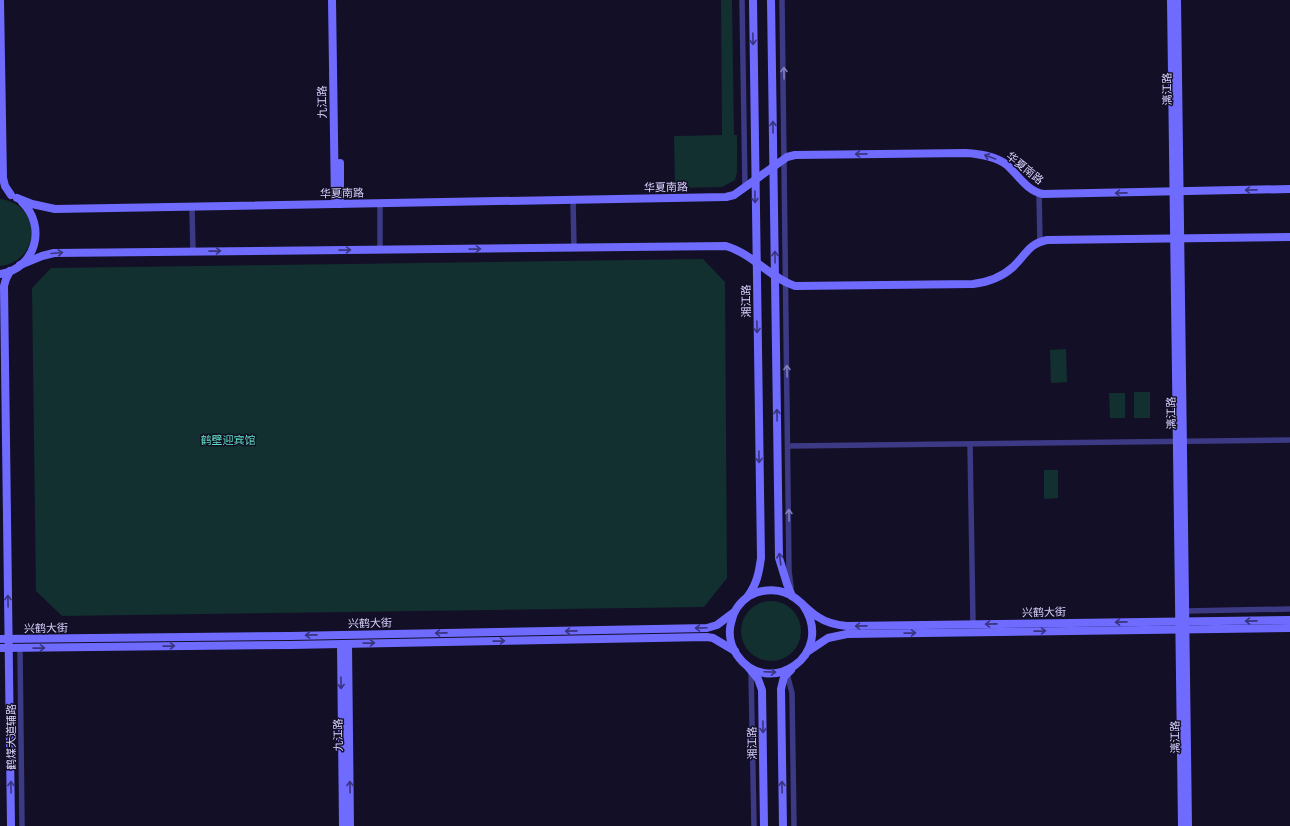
<svg xmlns="http://www.w3.org/2000/svg" width="1290" height="826" font-family="Mulish,'Noto Sans SC',sans-serif">
	<style>
		.green { fill: #12302f }
		.lines { fill: none; stroke-linecap: round; stroke-linejoin: round }
		.street { stroke: #3d3a85; stroke-width: 5.5 }
		.secondary { stroke: #6f6bff; stroke-width: 8 }
		.oneway { stroke: #38347d }
		.oneway2 { stroke: #837fbc }
		.labels { text-anchor: middle; dominant-baseline: central; stroke-width: 3; stroke-linejoin: round; paint-order: stroke }
		.street-label { font-size: 11px; fill: #d9d4ff; stroke: #130f26 }
		.park-label { font-size: 11px; fill: #5fe0c0; stroke: #130f26 }
	</style>
	<rect width="100%" height="100%" fill="#130f26"/>
	<g class="green">
		<path d="M721,0H732L734,135H737V172L735,180L722,187L675,188L674,136L722,135Z"/>
		<path d="M0,199C42,204 42,261 0,266Z"/>
		<path d="M703,259L725,282L727,578L704,607L62,616L36,591L32,288L51,268Z"/>
		<path d="M1066,349L1067,382L1051,383L1050,350Z"/>
		<rect x="1134" y="392" width="16" height="26"/>
		<path d="M1109,393H1125V418H1110Z"/>
		<path d="M1044,470H1058V498L1044,499Z"/>
		<circle cx="771" cy="631" r="30"/>
	</g>
	<g class="lines">
		<g class="street">
			<path d="M742,0L745,188"/>
			<path d="M782,0L789,571L791,587"/>
			<path d="M1039,193L1040,242"/>
			<path d="M573,200L574,248"/>
			<path d="M380,204V250"/>
			<path d="M192,207L193,251"/>
			<path d="M970,444L973,624"/>
			<path d="M788,446L1290,440"/>
			<path d="M1185,611L1290,609"/>
			<path d="M20,648L22,826"/>
			<path d="M751,671L754,826"/>
			<path d="M787,674L792,693L794,826"/>
		</g>
		<g class="secondary">
			<path d="M0,0L3,178L5,186L11,195"/>
			<path d="M332,0L335,204"/>
			<path d="M771,0L779,558L787,584L792,596"/>
			<path d="M1171,0L1182,826"/>
			<path d="M1177,0L1188,826"/>
			<path d="M340,163V204"/>
			<path d="M17,198L32,204L55,209L726,197L734,195L787,157L795,155L966,153C980,154 995,156 1007,165C1019,176 1026,190 1043,194L1290,189"/>
			<path d="M20,265L42,256L54,253L726,246C753,254 770,278 795,286L973,284C989,282 1002,277 1013,267C1026,255 1028,244 1047,240L1290,237"/>
			<path d="M10,271L6,279L4,286L11,826"/>
			<path d="M0,274C36,269 47,226 22,202"/>
			<path d="M748,596C757,584 759,572 761,558L753,0"/>
			<path d="M803,605C837,655 768,700 737,655C731,646 728,634 731,623C733,612 740,602 749,596C763,588 782,588 795,598C803,604 810,612 818,617C827,623 836,625 847,626L1290,620"/>
			<path d="M0,639L290,636L707,628L717,625L733,613"/>
			<path d="M341,644L343,826"/>
			<path d="M348,644L350,826"/>
			<path d="M0,648L290,645L707,637L713,638L735,651"/>
			<path d="M807,652L828,638L847,634L1290,628"/>
			<path d="M748,667L758,679L762,690L764,826"/>
			<path d="M783,826L781,689L784,677L791,670"/>
		</g>
	</g>
	<defs><path id="oneway-shaft" d="M-6 0H5M1.5-3L5.5 0L1.5 3" fill="none" stroke-width="1.6" stroke-linecap="round" stroke-linejoin="round"/></defs>
	<g class="oneway">
		<use href="#oneway-shaft" transform="translate(753 39) rotate(89)"/>
		<use href="#oneway-shaft" transform="translate(773 127) rotate(-91)"/>
		<use href="#oneway-shaft" transform="translate(861 154) rotate(179)"/>
		<use href="#oneway-shaft" transform="translate(990 157) rotate(-160)"/>
		<use href="#oneway-shaft" transform="translate(1251 190) rotate(179)"/>
		<use href="#oneway-shaft" transform="translate(1121 193) rotate(179)"/>
		<use href="#oneway-shaft" transform="translate(755 197) rotate(89)"/>
		<use href="#oneway-shaft" transform="translate(475 249) rotate(-1)"/>
		<use href="#oneway-shaft" transform="translate(345 250) rotate(-1)"/>
		<use href="#oneway-shaft" transform="translate(215 251) rotate(-1)"/>
		<use href="#oneway-shaft" transform="translate(57 253) rotate(-5)"/>
		<use href="#oneway-shaft" transform="translate(775 257) rotate(-91)"/>
		<use href="#oneway-shaft" transform="translate(757 327) rotate(89)"/>
		<use href="#oneway-shaft" transform="translate(777 415) rotate(-91)"/>
		<use href="#oneway-shaft" transform="translate(759 457) rotate(89)"/>
		<use href="#oneway-shaft" transform="translate(780 559) rotate(-98)"/>
		<use href="#oneway-shaft" transform="translate(8 601) rotate(-91)"/>
		<use href="#oneway-shaft" transform="translate(1251 621) rotate(179)"/>
		<use href="#oneway-shaft" transform="translate(1121 622) rotate(179)"/>
		<use href="#oneway-shaft" transform="translate(991 624) rotate(179)"/>
		<use href="#oneway-shaft" transform="translate(861 626) rotate(179)"/>
		<use href="#oneway-shaft" transform="translate(701 628) rotate(178)"/>
		<use href="#oneway-shaft" transform="translate(571 631) rotate(179)"/>
		<use href="#oneway-shaft" transform="translate(1040 631) rotate(-1)"/>
		<use href="#oneway-shaft" transform="translate(441 633) rotate(179)"/>
		<use href="#oneway-shaft" transform="translate(910 633) rotate(-1)"/>
		<use href="#oneway-shaft" transform="translate(311 635) rotate(179)"/>
		<use href="#oneway-shaft" transform="translate(499 641) rotate(-1)"/>
		<use href="#oneway-shaft" transform="translate(369 643) rotate(-1)"/>
		<use href="#oneway-shaft" transform="translate(169 646) rotate(-1)"/>
		<use href="#oneway-shaft" transform="translate(39 648) rotate(-1)"/>
		<use href="#oneway-shaft" transform="translate(770 672) rotate(2)"/>
		<use href="#oneway-shaft" transform="translate(341 683) rotate(89)"/>
		<use href="#oneway-shaft" transform="translate(763 727) rotate(89)"/>
		<use href="#oneway-shaft" transform="translate(11 787) rotate(-91)"/>
		<use href="#oneway-shaft" transform="translate(350 787) rotate(-91)"/>
		<use href="#oneway-shaft" transform="translate(782 787) rotate(-91)"/>
	</g>
	<g class="oneway2">
		<use href="#oneway-shaft" transform="translate(784 73) rotate(-91)"/>
		<use href="#oneway-shaft" transform="translate(787 371) rotate(-91)"/>
		<use href="#oneway-shaft" transform="translate(789 515) rotate(-91)"/>
	</g>
	<g class="labels">
		<g class="street-label">
			<text transform="translate(1167 89) rotate(-91)">漓江路</text>
			<text transform="translate(322 102) rotate(-91)">九江路</text>
			<text transform="translate(1025 168) rotate(39)">华夏南路</text>
			<text transform="translate(666 187) rotate(-1)">华夏南路</text>
			<text transform="translate(342 193) rotate(-1)">华夏南路</text>
			<text transform="translate(746 301) rotate(-91)">湘江路</text>
			<text transform="translate(1171 413) rotate(-91)">漓江路</text>
			<text transform="translate(1044 612) rotate(-1)">兴鹤大街</text>
			<text transform="translate(370 623) rotate(-1)">兴鹤大街</text>
			<text transform="translate(46 628) rotate(-1)">兴鹤大街</text>
			<text transform="translate(338 735) rotate(-91)">九江路</text>
			<text transform="translate(11 737) rotate(-90)">鹤煤大道辅路</text>
			<text transform="translate(1175 737) rotate(-91)">漓江路</text>
			<text transform="translate(752 743) rotate(-91)">湘江路</text>
		</g>
		<g class="park-label">
			<text x="228" y="440">鹤壁迎宾馆</text>
		</g>
	</g>
</svg>
